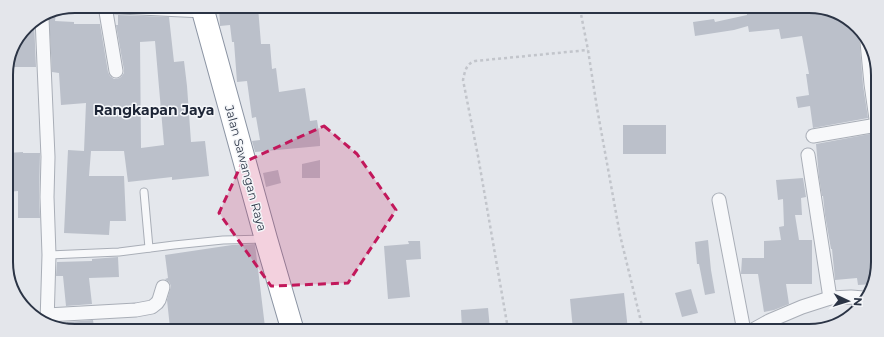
<svg xmlns="http://www.w3.org/2000/svg" width="884" height="337" font-family="Montserrat,sans-serif">
	<style>
		.building { fill: #bbc0ca; fill-rule: evenodd }
		.lines { fill: none; stroke-linecap: round; stroke-linejoin: round }
		.service-casing { stroke: #a9aeb7; stroke-width: 9 }
		.minor-casing { stroke: #a9aeb7; stroke-width: 15 }
		.trunk-casing { stroke: #8b94a3; stroke-width: 24 }
		.path { stroke: #c2c5cb; stroke-width: 2.5; stroke-dasharray: 3 3; stroke-linecap: butt }
		.service { stroke: #f7f8fa; stroke-width: 7 }
		.minor { stroke: #f7f8fa; stroke-width: 13 }
		.trunk { stroke: #fff; stroke-width: 22 }
		.marked { fill: #c2185b; fill-opacity: 0.2; stroke: #c2185b; stroke-width: 3; stroke-dasharray: 8 5; stroke-linejoin: round }
		.labels { text-anchor: middle; dominant-baseline: central; stroke-width: 3; stroke-linejoin: round; paint-order: stroke }
		.street-label { font-size: 12px; fill: #2b3445; stroke: #f4f6f9 }
		.quarter-label { font-size: 14px; font-weight: bold; fill: #1d2536; stroke: #f4f6f9 }
		.rim { fill: none; stroke: #2b3445; stroke-width: 2 }
	</style>
	<rect width="100%" height="100%" fill="#e4e7ec"/>
	<g class="building">
		<path d="M219,7H258L261,44H270L272,69L276,68L279,92L305,88L310,121L317,120L320,139V146L255,152L252,141L260,140L256,117L252,118L247,81L237,82L234,42H232L230,25L220,26Z"/>
		<path d="M746,9L831,10L855,27L856,36L859,35L863,85L868,118L813,128L810,106L798,108L796,97L809,95L806,74H809L802,36L781,39L779,29L749,32L748,26L734,30L695,36L693,22L714,19L715,22L747,15Z"/>
		<path d="M56,13L55,21L74,22V24H100L108,72L110,76L114,79H117L121,77L124,73V70L116,25H118V15L169,17L174,62L184,61L187,86L191,142L205,141L209,176L172,180V177L128,182L124,151H90H91L89,176H124L126,221H110L109,235L64,233L68,150L84,151L86,103L61,105L59,73L52,72L49,16ZM155,41L164,145L141,148L140,42Z"/>
		<path d="M34,22L36,67H7L13,45L29,23Z"/>
		<rect x="623" y="125" width="43" height="29"/>
		<path d="M870,134L872,152H871L875,199L874,284L858,285L857,278L835,280L832,249H831L825,215L823,196H822L819,177L816,144Z"/>
		<path d="M23,152V153H40L39,197L40,218H18V191L7,192V153Z"/>
		<path d="M320,160V178H302V164Z"/>
		<path d="M278,170L281,183L266,187L263,173Z"/>
		<path d="M803,178L806,197L801,198L802,215H795L799,240H812V284H786L789,304L774,310L764,312L758,274H741L742,258H764V241L781,240L779,227L784,226L783,199L778,200L776,180Z"/>
		<path d="M708,240L711,270L715,293L705,295L699,264H697L695,242Z"/>
		<path d="M408,241H420L421,259L406,260L410,297L388,299L384,246L409,244Z"/>
		<path d="M255,244L265,327L259,328H170L167,300L171,286L169,282L165,279L168,278L165,255L232,245Z"/>
		<path d="M118,257L119,277L89,278L92,304L66,306L63,276H56L57,262L92,261V259Z"/>
		<path d="M691,289L698,313L682,317L675,293Z"/>
		<path d="M624,293L628,330H573L570,299Z"/>
		<path d="M488,308L490,329H462L461,310Z"/>
		<path d="M93,320L94,327H68L67,322Z"/>
	</g>
	<g class="lines">
		<g class="service-casing">
			<g id="service">
				<path d="M144,192L149,248"/>
				<path d="M49,255L119,252L174,245L223,240L264,239"/>
			</g>
		</g>
		<g class="minor-casing">
			<g id="minor">
				<path d="M99,6L203,11"/>
				<path d="M105,6L116,71"/>
				<path d="M42,18L48,157L47,197L49,255L47,323"/>
				<path d="M867,42L871,84L877,126"/>
				<path d="M813,136L877,125"/>
				<path d="M808,155L830,298"/>
				<path d="M719,200L744,331"/>
				<path d="M47,315L136,310L152,307L157,303L159,300L163,287"/>
				<path d="M751,331L769,321L802,307L830,298L851,297L864,298"/>
			</g>
		</g>
		<g class="trunk-casing">
			<path id="trunk" d="M202,7L266,239L292,328"/>
		</g>
		<g class="path">
			<path d="M580,9L588,50L597,108L620,235L643,330"/>
			<path d="M508,329L478,156L463,80C465,71 466,64 475,61L588,50"/>
		</g>
		<use href="#service" class="service"/>
		<use href="#minor" class="minor"/>
		<use href="#trunk" class="trunk"/>
	</g>
	<path class="marked" d="M324,126L357,154L396,210L348,283L271,286L219,213L242,163Z"/>
	<g class="labels">
		<g class="street-label">
			<text transform="translate(246 168) rotate(75)">Jalan Sawangan Raya</text>
		</g>
		<g class="quarter-label">
			<text x="154" y="110">Rangkapan Jaya</text>
		</g>
	</g>
	<path d="M0 0H884V337H0ZM75 13H809A62 62 0 0 1 871 75V262A62 62 0 0 1 809 324H75A62 62 0 0 1 13 262V75A62 62 0 0 1 75 13Z" fill="#e4e6eb" fill-rule="evenodd"/>
	<path class="rim" d="M75 13H809A62 62 0 0 1 871 75V262A62 62 0 0 1 809 324H75A62 62 0 0 1 13 262V75A62 62 0 0 1 75 13Z"/>
	<g transform="translate(848 301) rotate(94)" stroke="#f4f6f9" stroke-width="3" paint-order="stroke">
	<path d="M0-3L7 15L0 10L-7 15Z" fill="#2b3445"/>
	<text y="-6" font-size="11" font-weight="bold" text-anchor="middle" fill="#2b3445">N</text>
	</g>
</svg>
